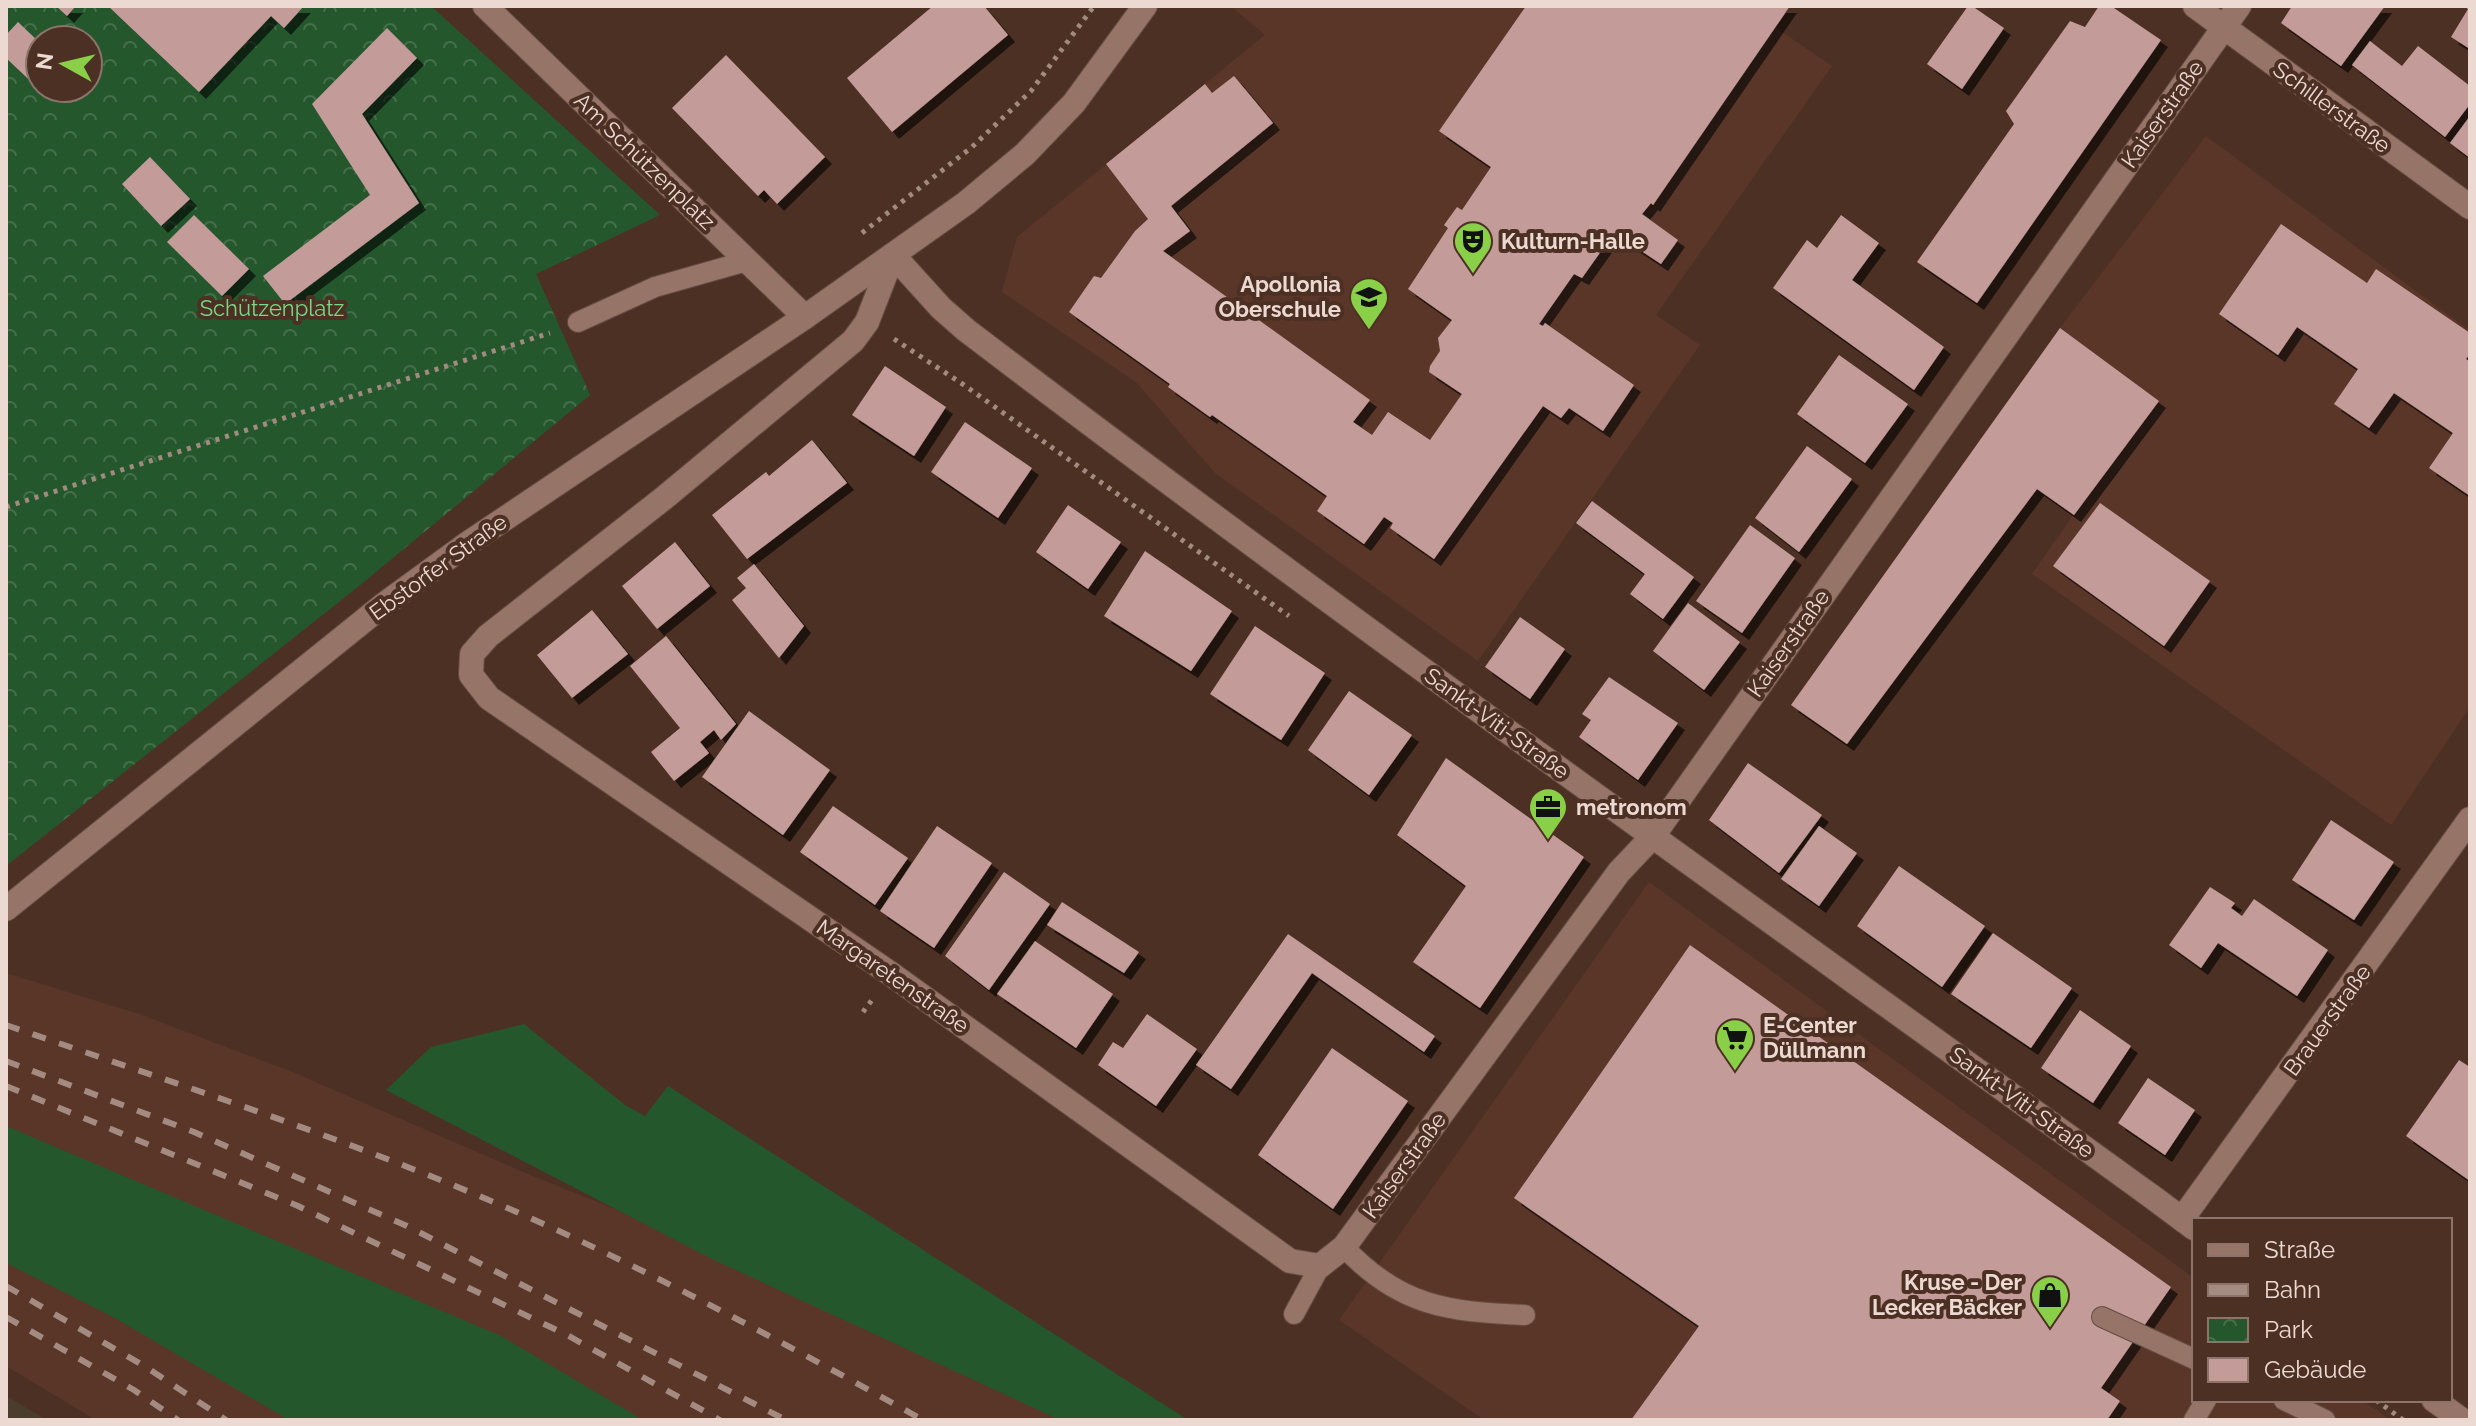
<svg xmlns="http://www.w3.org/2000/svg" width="2476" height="1426" font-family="Raleway,sans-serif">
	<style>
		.built { fill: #5a3628 }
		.industrial { fill: #4a3d2e }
		.grass { fill: #25572d }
		.park { fill: url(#park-crowns); fill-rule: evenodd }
		.building { fill: #c39b99; filter: url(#shadow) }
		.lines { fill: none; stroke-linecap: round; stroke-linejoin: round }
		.lane-casing { stroke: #654d43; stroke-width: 22 }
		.street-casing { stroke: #654d43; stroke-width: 26 }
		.secondary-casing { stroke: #654d43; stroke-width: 26 }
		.path { stroke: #a18a80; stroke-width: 5; stroke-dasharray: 4 6; stroke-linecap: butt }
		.lane { stroke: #967467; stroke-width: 20 }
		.street { stroke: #967467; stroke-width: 24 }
		.secondary { stroke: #967467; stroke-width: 24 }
		.rail { stroke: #a38b82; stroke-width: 6; stroke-dasharray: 14 14; stroke-linecap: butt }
		.labels { text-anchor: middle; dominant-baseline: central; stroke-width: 8; stroke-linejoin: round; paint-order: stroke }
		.street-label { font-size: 22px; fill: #ecd9d2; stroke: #4d3024 }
		.poi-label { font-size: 22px; font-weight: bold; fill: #ecd9d2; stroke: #4d3024; text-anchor: start }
		.park-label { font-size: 22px; fill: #76da84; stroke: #4d3024 }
	</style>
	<defs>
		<pattern id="park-crowns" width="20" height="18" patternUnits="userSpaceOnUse" patternTransform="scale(2)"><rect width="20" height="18" fill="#25572d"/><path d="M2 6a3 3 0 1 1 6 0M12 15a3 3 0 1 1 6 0" fill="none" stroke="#456f4b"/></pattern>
		<filter id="shadow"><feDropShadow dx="7" dy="7" stdDeviation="0" flood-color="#0009"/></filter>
	</defs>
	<rect width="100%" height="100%" fill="#4d3024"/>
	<g class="built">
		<path d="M1231,6H1790L1775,27L1832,66L1656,315L1700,345L1478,661L1215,473L1136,382L1002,292L1017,237L1265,35Z"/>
		<path d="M2206,136L2470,331V707L2391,825L2032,574L2073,515L1976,445L2060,328Z"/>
		<path d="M1649,882L2194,1278V1400H2362L2390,1420H1484L1339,1320Z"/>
		<path d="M6,973L139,1014L290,1071L528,1174L739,1259L1108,1420H96L6,1366Z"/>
	</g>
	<path class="industrial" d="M6,1396L47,1420H6Z"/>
	<g class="grass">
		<path d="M524,1024L625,1105L645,1116L668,1086L1188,1420H1060L714,1260L386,1090L431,1047Z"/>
		<path d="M6,1126L501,1336L643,1420H289L113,1317L6,1263Z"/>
	</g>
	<path class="park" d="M6,6H431L660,215L536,274L590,395L359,586L6,866ZM40,40H88V88H40Z"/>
	<g class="building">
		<path d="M56,6H76L67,16Z"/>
		<path d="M108,6H304L284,28L271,16L199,92Z"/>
		<path d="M933,6H984L1008,35L892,132L847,78Z"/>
		<path d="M1526,6H1790L1653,205L1651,203L1642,214L1678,240L1661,264L1614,233L1582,278L1574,274L1539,324L1543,326L1545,323L1634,385L1603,431L1569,408L1561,418L1543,406L1434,559L1390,528L1393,523L1384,517L1364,544L1317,511L1327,496L1212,415L1210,417L1168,387L1170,384L1069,312L1094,276L1101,278L1135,231L1148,219L1106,164L1205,84L1212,93L1234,76L1273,123L1171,206L1190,231L1163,251L1370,400L1353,422L1372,435L1388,412L1430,440L1462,394L1429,372L1430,366L1440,351L1438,338L1452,320L1408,289L1448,228L1444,225L1457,207L1462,210L1491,167L1439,131Z"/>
		<path d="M1968,6H1972L2004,28L1962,89L1927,64Z"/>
		<path d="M2099,6H2111L2161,40L1977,303L1917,262L2014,124L2006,111L2070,21L2085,27Z"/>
		<path d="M2292,6H2385L2341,66L2281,23Z"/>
		<path d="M2463,6H2470V49L2451,37L2468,9Z"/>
		<path d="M18,22L40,43V90L6,58V35Z"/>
		<path d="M387,28L417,58L362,114L419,203L285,304L263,276L370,195L312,104Z"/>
		<path d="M2370,41L2402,66L2418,46L2470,86V104L2445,137L2352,65Z"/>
		<path d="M726,55L825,157L777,204L764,190L758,196L672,108Z"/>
		<path d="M2470,116V158L2450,143Z"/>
		<path d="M150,157L190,199L161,226L122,184Z"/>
		<path d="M194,215L249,269L222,296L167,242Z"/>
		<path d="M1841,215L1879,243L1852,280L1944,347L1914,390L1773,288L1807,240L1817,248Z"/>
		<path d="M2281,224L2367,283L2376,269L2470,333V354L2466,359L2470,362V496L2429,468L2453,433L2394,393L2369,428L2334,404L2358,369L2297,327L2278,355L2219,314Z"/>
		<path d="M2060,328L2159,401L2074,515L2037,489L1847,744L1791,705Z"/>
		<path d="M1839,355L1908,404L1865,463L1797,414Z"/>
		<path d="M885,366L946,407L914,456L852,415Z"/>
		<path d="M965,422L1032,468L998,518L931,472Z"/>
		<path d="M812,440L847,483L747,559L712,515L766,472L769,476Z"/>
		<path d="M1807,446L1852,479L1799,552L1755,518Z"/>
		<path d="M1592,501L1694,577L1663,619L1630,594L1645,574L1576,523Z"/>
		<path d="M2100,503L2210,581L2164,646L2053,566Z"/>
		<path d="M1068,505L1121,542L1088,589L1036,552Z"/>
		<path d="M1750,525L1795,558L1742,633L1696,601Z"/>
		<path d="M675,542L710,586L657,629L622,586Z"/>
		<path d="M1145,551L1232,611L1191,671L1104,616Z"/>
		<path d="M754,564L804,626L779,658L732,600L746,588L737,578Z"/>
		<path d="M1688,603L1740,642L1704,690L1653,651Z"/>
		<path d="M592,610L628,654L572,698L537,655Z"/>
		<path d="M1520,617L1565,649L1530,699L1485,667Z"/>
		<path d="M1255,626L1325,673L1281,740L1210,694Z"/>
		<path d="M666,636L736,724L721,740L714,730L700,742L709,753L674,781L651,752L680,728L630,666Z"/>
		<path d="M1609,677L1678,723L1638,780L1579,737L1591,720L1582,714Z"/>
		<path d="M1349,691L1412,735L1369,795L1308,750Z"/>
		<path d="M749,711L830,770L783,835L702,777Z"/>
		<path d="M1446,758L1584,857L1480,1008L1413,962L1466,886L1397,835Z"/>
		<path d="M1748,763L1822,815L1779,873L1709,820Z"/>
		<path d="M833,806L908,858L875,905L800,852Z"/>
		<path d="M2331,820L2394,862L2354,920L2292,880Z"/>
		<path d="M937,826L992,863L934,948L880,911Z"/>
		<path d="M1819,826L1857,853L1819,906L1781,879Z"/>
		<path d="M1899,866L1985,926L1942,987L1857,926Z"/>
		<path d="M1004,872L1050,904L989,990L945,956Z"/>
		<path d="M2210,887L2235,903L2231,908L2242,916L2254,899L2328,950L2297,996L2218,943L2201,968L2169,945Z"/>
		<path d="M1062,902L1139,952L1124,973L1047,925Z"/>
		<path d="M1993,933L2072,988L2031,1048L1951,994Z"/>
		<path d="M1288,934L1435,1036L1424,1052L1312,973L1231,1089L1196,1065Z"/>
		<path d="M1035,941L1113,994L1076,1048L997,994Z"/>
		<path d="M1690,945L2171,1287L2101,1388L2120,1401L2107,1420H1631L1699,1326L1514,1198Z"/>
		<path d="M2080,1010L2131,1046L2093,1103L2041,1068Z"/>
		<path d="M1147,1014L1197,1049L1156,1106L1098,1065L1113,1042L1123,1048Z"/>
		<path d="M1332,1048L1408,1101L1333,1209L1258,1155Z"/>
		<path d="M2459,1060L2470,1067V1181L2406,1136Z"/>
		<path d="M2148,1078L2195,1110L2165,1155L2118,1123Z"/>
	</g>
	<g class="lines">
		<g class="lane-casing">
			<g id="lane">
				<path d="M578,322L655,287L747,261"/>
				<path d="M1344,1247C1399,1306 1448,1312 1525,1315"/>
				<path d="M1294,1314L1320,1266"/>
				<path d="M2102,1317L2194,1359"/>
				<path d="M2284,1400L2325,1420"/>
				<path d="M2194,1420L2206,1400"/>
			</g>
		</g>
		<g class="street-casing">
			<g id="street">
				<path d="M485,6L805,317"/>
				<path d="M2195,6L2470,207"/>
				<path d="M2182,1219L2470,819"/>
				<path d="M2194,1228L2151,1196C1755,909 1355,626 966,330L941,308L893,255L867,322L853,341L664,498L488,636L472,654L471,675L489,698L891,974L1290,1261L1320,1266L1344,1247L1619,872L1653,836L2239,6"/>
				<path d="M2434,1400L2462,1420"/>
			</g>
		</g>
		<g class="secondary-casing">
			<path id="secondary" d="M6,909L382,606L467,544L805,317L966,203L1025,154L1074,103L1145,6"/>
		</g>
		<g class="path">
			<path d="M862,233L972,147L1031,91L1094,6"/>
			<path d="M894,339L964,385L1289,616"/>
			<path d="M6,507L550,333"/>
			<path d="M863,1012L872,1000"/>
			<path d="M2376,1400L2403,1420"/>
		</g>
		<use href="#lane" class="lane"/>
		<use href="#street" class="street"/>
		<use href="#secondary" class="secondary"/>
		<g class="rail">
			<path d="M6,1025C188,1088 371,1146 546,1225C675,1284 799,1351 923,1420"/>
			<path d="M6,1061L194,1132L407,1226L786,1420"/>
			<path d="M6,1086L298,1206L567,1335L720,1420"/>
			<path d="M6,1286L146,1367L226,1420"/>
			<path d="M6,1317L134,1390L178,1420"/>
		</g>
	</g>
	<defs>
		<g id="theatre-pin" transform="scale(2)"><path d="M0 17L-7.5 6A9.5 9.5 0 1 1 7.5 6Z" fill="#89cf48" stroke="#4d3024"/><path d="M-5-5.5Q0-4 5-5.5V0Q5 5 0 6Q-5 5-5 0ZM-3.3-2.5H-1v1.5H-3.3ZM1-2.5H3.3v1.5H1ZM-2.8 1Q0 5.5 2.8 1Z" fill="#111"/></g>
		<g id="school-pin" transform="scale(2)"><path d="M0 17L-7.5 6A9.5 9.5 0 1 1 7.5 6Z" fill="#89cf48" stroke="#4d3024"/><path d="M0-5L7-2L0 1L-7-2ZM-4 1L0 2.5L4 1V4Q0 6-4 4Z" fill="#111"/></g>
		<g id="office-pin" transform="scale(2)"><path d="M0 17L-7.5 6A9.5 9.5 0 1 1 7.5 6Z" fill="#89cf48" stroke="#4d3024"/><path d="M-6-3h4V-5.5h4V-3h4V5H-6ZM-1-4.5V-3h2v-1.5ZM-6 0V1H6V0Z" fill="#111"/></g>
		<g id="supermarket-pin" transform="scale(2)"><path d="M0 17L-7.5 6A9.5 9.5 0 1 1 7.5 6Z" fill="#89cf48" stroke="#4d3024"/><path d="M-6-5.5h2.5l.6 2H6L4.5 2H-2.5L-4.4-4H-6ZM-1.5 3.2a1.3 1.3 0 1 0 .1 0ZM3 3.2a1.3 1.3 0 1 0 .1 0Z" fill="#111"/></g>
		<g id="shop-pin" transform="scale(2)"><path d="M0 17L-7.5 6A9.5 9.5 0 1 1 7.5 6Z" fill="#89cf48" stroke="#4d3024"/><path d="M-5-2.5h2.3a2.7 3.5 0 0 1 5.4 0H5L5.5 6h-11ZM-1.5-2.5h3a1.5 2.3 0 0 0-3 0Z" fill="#111"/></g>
	</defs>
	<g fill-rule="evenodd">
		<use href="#theatre-pin" x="1473" y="241"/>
		<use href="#school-pin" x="1369" y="297"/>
		<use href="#office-pin" x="1548" y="807"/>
		<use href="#supermarket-pin" x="1735" y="1038"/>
		<use href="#shop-pin" x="2050" y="1295"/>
	</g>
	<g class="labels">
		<g class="street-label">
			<text transform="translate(2332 107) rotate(36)">Schillerstraße</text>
			<text transform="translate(2162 114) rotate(-55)">Kaiserstraße</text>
			<text transform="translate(645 161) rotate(44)">Am Schützenplatz</text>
			<text transform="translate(438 567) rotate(-36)">Ebstorfer Straße</text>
			<text transform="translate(1788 643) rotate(-55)">Kaiserstraße</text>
			<text transform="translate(1497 723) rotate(36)">Sankt-Viti-Straße</text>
			<text transform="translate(893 976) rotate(35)">Margaretenstraße</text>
			<text transform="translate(2327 1020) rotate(-54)">Brauerstraße</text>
			<text transform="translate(2022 1102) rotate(36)">Sankt-Viti-Straße</text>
			<text transform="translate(1404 1165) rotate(-54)">Kaiserstraße</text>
		</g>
		<g class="poi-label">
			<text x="1501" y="241">Kulturn-Halle</text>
			<text x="1341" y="284" text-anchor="end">Apollonia<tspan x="1341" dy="25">Oberschule</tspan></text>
			<text x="1576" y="807">metronom</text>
			<text x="1763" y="1025">E-Center<tspan x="1763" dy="25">Düllmann</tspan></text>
			<text x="2022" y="1282" text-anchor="end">Kruse - Der<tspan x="2022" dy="25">Lecker Bäcker</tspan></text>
		</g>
		<g class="park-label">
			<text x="272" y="308">Schützenplatz</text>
		</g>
	</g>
	<rect width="2476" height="1426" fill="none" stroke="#ecd9d2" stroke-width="16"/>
	<rect x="2192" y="1218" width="260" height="184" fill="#4d3024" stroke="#8d746a" stroke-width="2"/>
	<rect x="2208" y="1244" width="40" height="12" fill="#967467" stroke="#8d746a" stroke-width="2"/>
	<text x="2264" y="1258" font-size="24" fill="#ecd9d2">Straße</text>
	<rect x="2208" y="1284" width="40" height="12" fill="#a38b82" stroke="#8d746a" stroke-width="2"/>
	<text x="2264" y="1298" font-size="24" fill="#ecd9d2">Bahn</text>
	<rect x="2208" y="1318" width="40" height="24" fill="url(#park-crowns)" stroke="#8d746a" stroke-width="2"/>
	<text x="2264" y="1338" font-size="24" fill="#ecd9d2">Park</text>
	<rect x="2208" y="1358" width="40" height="24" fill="#c39b99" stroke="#8d746a" stroke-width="2"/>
	<text x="2264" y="1378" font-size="24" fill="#ecd9d2">Gebäude</text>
	<g transform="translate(64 64) rotate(278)"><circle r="38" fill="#4d3024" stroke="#8d746a" stroke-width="2"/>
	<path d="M0-6L14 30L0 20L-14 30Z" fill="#89cf48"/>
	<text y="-12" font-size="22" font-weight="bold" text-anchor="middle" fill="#ecd9d2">N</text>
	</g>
</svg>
